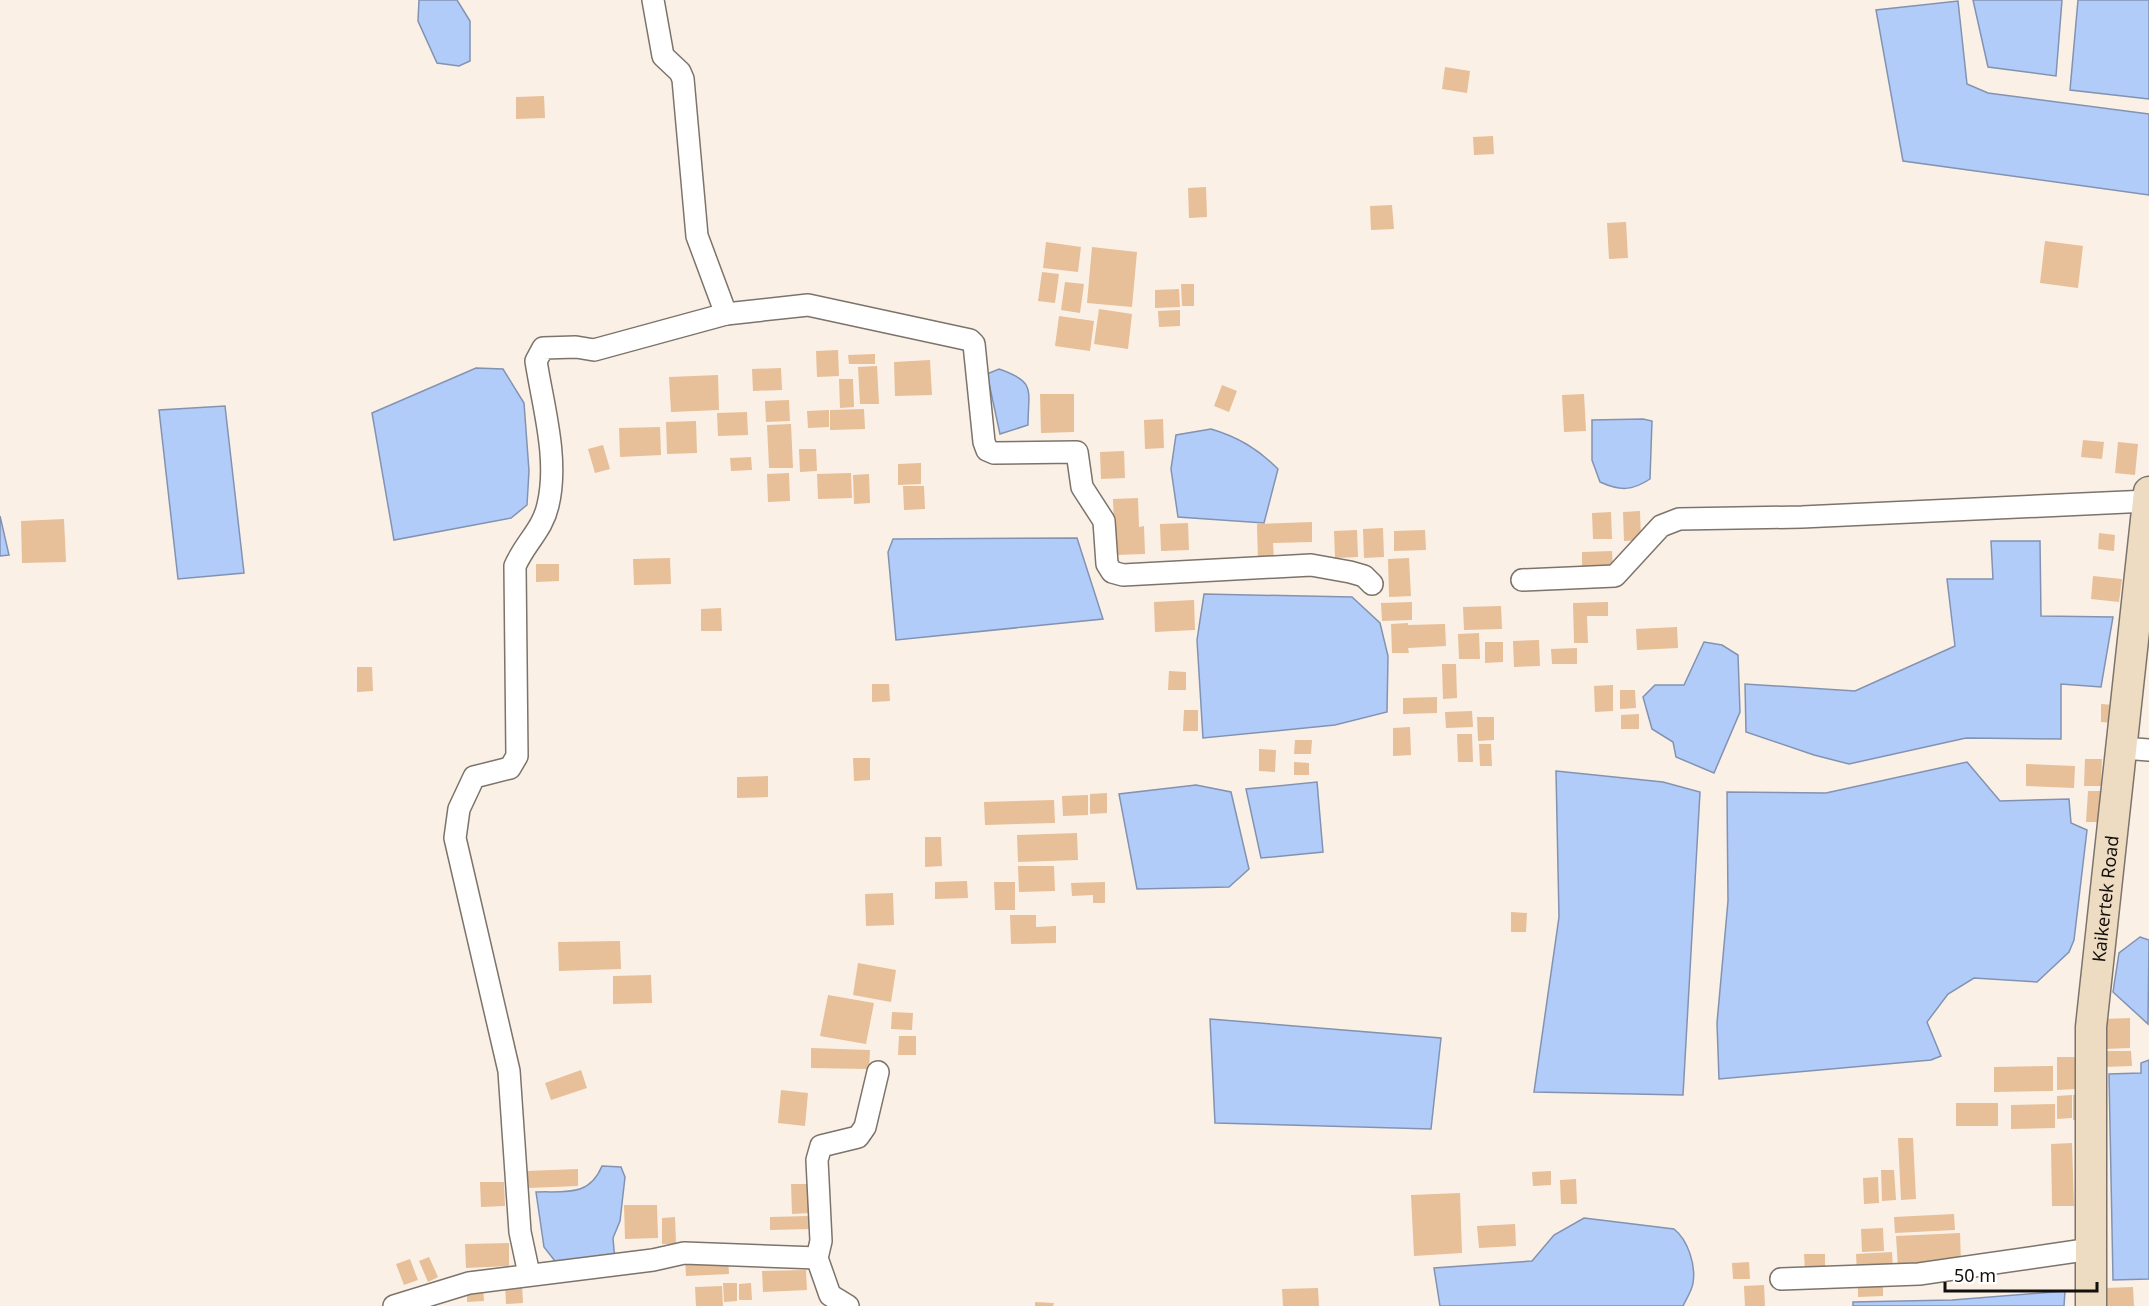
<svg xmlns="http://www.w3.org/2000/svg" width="2149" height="1306" font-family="'Noto Sans',sans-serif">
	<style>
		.water { fill: #b2ccf9; stroke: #8293b2; stroke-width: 1.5 }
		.building { fill: #e7bf98 }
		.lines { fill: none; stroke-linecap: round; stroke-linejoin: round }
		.minor-casing { stroke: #7c736a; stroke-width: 24 }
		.secondary-casing { stroke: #7c736a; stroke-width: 33 }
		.minor { stroke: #fff; stroke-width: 21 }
		.secondary { stroke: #eddcc2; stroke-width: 30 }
		.labels { text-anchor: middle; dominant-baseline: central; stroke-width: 5; stroke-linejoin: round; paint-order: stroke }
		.street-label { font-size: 18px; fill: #120f0c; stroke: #fff }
	</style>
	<rect width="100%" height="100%" fill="#fbf0e6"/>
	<g class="water">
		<path d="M419,0H457L470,21V61L459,66L437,63L418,21Z"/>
		<path d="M1973,0H2062L2056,76L1988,67Z"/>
		<path d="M2078,0H2149V99L2070,90Z"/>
		<path d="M1958,1L1967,84L1988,93L2149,114V195L1903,161L1876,10Z"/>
		<path d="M476,368L503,369L524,403L529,471L527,505L511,518L394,540L372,413Z"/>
		<path d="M999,369C1037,382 1028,390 1028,425L1000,434L987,374Z"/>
		<path d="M225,406L244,573L178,579L159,410Z"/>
		<path d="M1643,419L1652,421L1650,479C1632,491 1620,491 1600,482L1592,460V420Z"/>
		<path d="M1211,429C1238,437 1258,449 1278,469L1264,523L1178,517L1171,469L1176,435Z"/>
		<path d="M0,516L9,555L0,556Z"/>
		<path d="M1077,538L1103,619L896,640L888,552L893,539Z"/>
		<path d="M1991,541H2040L2041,616L2113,617L2101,687L2061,684V739L1966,738L1849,764L1814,755L1746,732L1745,684L1855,691L1955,646L1947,579H1993Z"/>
		<path d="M1204,594L1352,597L1380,623L1388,656L1387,712L1335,725L1203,738L1197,640Z"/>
		<path d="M1704,642L1722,645L1738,655L1740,712L1714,773L1676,757L1673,742L1652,729L1643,697L1655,685H1684Z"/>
		<path d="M1967,762L2000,801L2069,799L2071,823L2087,830L2074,940L2069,952L2037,982L1974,978L1948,994L1927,1022L1941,1056L1931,1060L1719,1079L1717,1023L1728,901L1727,792L1826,793Z"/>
		<path d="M1556,771L1663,782L1700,792L1683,1095L1534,1092L1559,917Z"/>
		<path d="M1317,782L1323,852L1261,858L1246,789Z"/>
		<path d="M1196,785L1231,792L1249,869L1229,887L1137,889L1119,794Z"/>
		<path d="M2140,937L2149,940L2148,1024L2113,992L2119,953Z"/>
		<path d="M1210,1019L1441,1038L1431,1129L1215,1123Z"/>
		<path d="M2149,1060V1279L2113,1280L2109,1074L2141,1073V1063Z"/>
		<path d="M602,1166L621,1167L625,1177L620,1221L613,1238L615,1262L558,1265L544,1247L536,1192C566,1191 589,1197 602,1166Z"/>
		<path d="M1584,1218L1674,1229C1688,1240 1696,1265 1693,1283C1692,1291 1686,1299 1683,1306H1440L1434,1268L1532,1261L1554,1235Z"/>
		<path d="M2065,1291L2064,1306H1853V1302L1952,1300Z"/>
	</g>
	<g class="building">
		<path d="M1445,67L1470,71L1467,93L1442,89Z"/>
		<path d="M544,96L545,118L516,119V97Z"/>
		<path d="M1493,136L1494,154L1474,155L1473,137Z"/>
		<path d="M1206,187L1207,217L1189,218L1188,188Z"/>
		<path d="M1392,205L1394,229L1371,230L1370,206Z"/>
		<path d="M1626,222L1628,258L1609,259L1607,223Z"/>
		<path d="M2045,241L2083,246L2078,288L2040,283Z"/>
		<path d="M1046,242L1081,247L1078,272L1043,268Z"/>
		<path d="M1092,247L1137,252L1132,307L1087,303Z"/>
		<path d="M1042,272L1059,274L1055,303L1038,301Z"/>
		<path d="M1065,282L1084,284L1080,313L1061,310Z"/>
		<path d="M1181,284H1194V306H1182Z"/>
		<path d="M1179,289L1180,307L1155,308V290Z"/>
		<path d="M1099,309L1132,314L1128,349L1094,344Z"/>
		<path d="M1180,310V326L1159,327L1158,311Z"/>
		<path d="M1059,316L1094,321L1090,351L1055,346Z"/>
		<path d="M838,350L839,376L817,377L816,351Z"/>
		<path d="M875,354V364H849L848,355Z"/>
		<path d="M930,360L932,395L895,396L894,362Z"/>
		<path d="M877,366L879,404H860L858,367Z"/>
		<path d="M781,368L782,390L753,391L752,369Z"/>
		<path d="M718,375L719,410L671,412L669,377Z"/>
		<path d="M839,379H853L854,407L840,408Z"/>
		<path d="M1222,385L1237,391L1229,412L1214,406Z"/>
		<path d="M1040,394H1074V432L1041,433Z"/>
		<path d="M1584,394L1586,431L1564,432L1562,395Z"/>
		<path d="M789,400L790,421L766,422L765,401Z"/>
		<path d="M864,409L865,429L830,430V410Z"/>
		<path d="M829,410V427L808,428L807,411Z"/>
		<path d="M747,412L748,435L718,436L717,413Z"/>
		<path d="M1163,419L1164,448L1145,449L1144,420Z"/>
		<path d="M696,421L697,453L667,454L666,422Z"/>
		<path d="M791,424L793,468H769L767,425Z"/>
		<path d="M660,427L661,455L620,457L619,428Z"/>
		<path d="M2083,440L2104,442L2102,459L2081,457Z"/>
		<path d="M2118,442L2138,444L2135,475L2115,473Z"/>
		<path d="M603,445L610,469L595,473L588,449Z"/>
		<path d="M799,449H816L817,471L800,472Z"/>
		<path d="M1124,451L1125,478L1101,479L1100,452Z"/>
		<path d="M751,457L752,470L731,471L730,458Z"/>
		<path d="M921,463V484L898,485V464Z"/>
		<path d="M789,473L790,501L768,502L767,474Z"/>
		<path d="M851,473L852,498L818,499L817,474Z"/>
		<path d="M869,474L870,503L854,504L853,475Z"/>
		<path d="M903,486H924L925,509L904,510Z"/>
		<path d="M1138,498L1139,527L1144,526L1145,554L1115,555L1113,499Z"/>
		<path d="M1640,511L1641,540L1624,541L1623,512Z"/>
		<path d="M1611,512L1612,539H1593L1592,513Z"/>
		<path d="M64,519L66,562L22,563L21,521Z"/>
		<path d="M1312,522V542L1273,543L1274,560L1258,561L1257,524Z"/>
		<path d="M1188,523L1189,550L1161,551L1160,524Z"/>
		<path d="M1383,528L1384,557L1364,558L1363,529Z"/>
		<path d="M1357,530L1358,557L1335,558L1334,531Z"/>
		<path d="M1425,530L1426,550L1394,551V531Z"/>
		<path d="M2099,533L2115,535L2114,551L2098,549Z"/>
		<path d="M1612,551L1613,570L1582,572V552Z"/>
		<path d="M670,558L671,584L634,585L633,559Z"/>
		<path d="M1409,558L1411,596L1389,597L1388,559Z"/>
		<path d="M536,564H559V581L536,582Z"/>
		<path d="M2093,576L2122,579L2119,602L2091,599Z"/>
		<path d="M1194,600L1195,630L1155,632L1154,602Z"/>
		<path d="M1412,602V620L1382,621L1381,603Z"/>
		<path d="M1608,602V616H1587L1588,643H1574L1573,603Z"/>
		<path d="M1501,606L1502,629L1464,630L1463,607Z"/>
		<path d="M721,608L722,631H701V609Z"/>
		<path d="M1408,623V625L1445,624L1446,646L1408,648L1409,653H1392L1391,624Z"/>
		<path d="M1677,627L1678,648L1637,650L1636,629Z"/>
		<path d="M1479,633L1480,659H1459L1458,634Z"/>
		<path d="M1539,640L1540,666L1514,667L1513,641Z"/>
		<path d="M1485,642H1503V662L1485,663Z"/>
		<path d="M1577,648V664H1552L1551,649Z"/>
		<path d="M1442,664H1456L1457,698L1443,699Z"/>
		<path d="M357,667H372L373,691L357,692Z"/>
		<path d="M1169,671L1186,672V690H1168Z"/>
		<path d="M872,684H889L890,701L872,702Z"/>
		<path d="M1613,685V711L1595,712L1594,686Z"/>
		<path d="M1620,690H1635L1636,708L1620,709Z"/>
		<path d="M1437,697V713L1403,714V698Z"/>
		<path d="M2101,704L2114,705V723L2101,722Z"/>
		<path d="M1184,710H1198V731H1183Z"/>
		<path d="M1472,711L1473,727L1446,728L1445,712Z"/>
		<path d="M1639,714V729H1621V715Z"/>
		<path d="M1477,717H1494V740L1478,741Z"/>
		<path d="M1410,727L1411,755L1393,756V728Z"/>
		<path d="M1457,734H1472L1473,762H1458Z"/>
		<path d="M1295,740H1312L1311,754H1294Z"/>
		<path d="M1479,744H1491L1492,766H1480Z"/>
		<path d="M1259,749L1276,750L1275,772L1259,771Z"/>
		<path d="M853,758H870V780L854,781Z"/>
		<path d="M2085,759H2102L2101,786H2084Z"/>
		<path d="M1294,762L1309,763V775H1294Z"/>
		<path d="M2026,764L2075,766L2074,788L2026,786Z"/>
		<path d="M768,776V797L737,798V777Z"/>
		<path d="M2088,791H2102L2101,822H2086Z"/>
		<path d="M1107,793V813L1090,814V794Z"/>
		<path d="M1088,795V815L1063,816L1062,796Z"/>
		<path d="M1054,800L1055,823L985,825L984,802Z"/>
		<path d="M1077,833L1078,860L1018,862L1017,835Z"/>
		<path d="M925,837H941L942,866L925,867Z"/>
		<path d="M1018,866H1054L1055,891L1019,892Z"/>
		<path d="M967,881L968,898L935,899V882Z"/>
		<path d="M994,882H1015V910H995Z"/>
		<path d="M1105,882V903H1093V895L1072,896L1071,883Z"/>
		<path d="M893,893L894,925L866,926L865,894Z"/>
		<path d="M1511,912L1527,913L1526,932H1511Z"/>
		<path d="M1010,915H1036V927L1056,926V943L1011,944Z"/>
		<path d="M620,941L621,969L559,971L558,942Z"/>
		<path d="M858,963L896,970L891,1002L853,995Z"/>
		<path d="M651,975L652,1003L613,1004V976Z"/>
		<path d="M828,995L874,1003L866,1044L820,1036Z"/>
		<path d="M892,1012L913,1013L912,1030L891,1029Z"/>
		<path d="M2130,1018V1048L2104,1049L2103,1019Z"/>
		<path d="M899,1036H916V1055H898Z"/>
		<path d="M811,1048L870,1050L869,1069L811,1068Z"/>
		<path d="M2104,1051H2131L2132,1066L2104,1067Z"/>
		<path d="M2057,1057H2075L2076,1089L2057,1090Z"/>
		<path d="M2053,1066V1091L1994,1092V1067Z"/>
		<path d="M581,1070L587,1088L551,1100L545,1083Z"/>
		<path d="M781,1090L808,1093L805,1126L778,1123Z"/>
		<path d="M2072,1095V1118L2057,1119V1096Z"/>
		<path d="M2073,1095H2080L2081,1120H2073Z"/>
		<rect x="1956" y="1103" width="42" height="23"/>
		<path d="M2055,1104V1128L2011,1129V1105Z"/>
		<path d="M1898,1138H1913L1916,1199L1901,1200Z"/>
		<path d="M2072,1143L2074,1206H2052L2051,1144Z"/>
		<path d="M578,1169V1186L528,1188L527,1171Z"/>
		<path d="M1881,1170H1894L1896,1200L1882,1201Z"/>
		<path d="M1551,1171V1185L1533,1186L1532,1172Z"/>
		<path d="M1878,1177L1879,1203L1864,1204L1863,1178Z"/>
		<path d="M1576,1179L1577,1204H1561L1560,1180Z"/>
		<path d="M480,1182H504L505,1206L481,1207Z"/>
		<path d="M791,1184H809L810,1213L792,1214Z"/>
		<path d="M1460,1193L1462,1253L1414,1256L1411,1195Z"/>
		<path d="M624,1205H657L658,1238L625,1239Z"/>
		<path d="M1954,1214L1955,1230L1895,1233L1894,1217Z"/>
		<path d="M810,1216V1229L770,1230V1217Z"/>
		<path d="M675,1217L676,1244H662V1218Z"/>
		<path d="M1515,1224L1516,1246L1479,1248L1477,1226Z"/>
		<path d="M1883,1228L1884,1251L1862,1252L1861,1229Z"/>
		<path d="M1960,1233L1961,1264L1898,1268L1896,1236Z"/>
		<path d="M509,1243V1266L466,1268L465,1244Z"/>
		<path d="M1892,1252L1893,1271L1857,1273L1856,1254Z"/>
		<path d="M1804,1254H1825V1271H1805Z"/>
		<path d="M728,1256L729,1274L686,1276L685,1258Z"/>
		<path d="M429,1257L438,1277L428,1282L419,1261Z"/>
		<path d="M410,1259L418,1280L404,1285L396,1264Z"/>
		<path d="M1749,1262L1750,1279H1733L1732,1263Z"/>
		<path d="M806,1270L807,1290L763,1292L762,1271Z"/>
		<path d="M723,1283H737V1301L724,1302Z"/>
		<path d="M751,1283L752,1300H739V1284Z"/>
		<path d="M1883,1283V1296L1858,1297V1284Z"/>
		<path d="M505,1284H522L523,1303L506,1304Z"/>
		<path d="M1764,1285L1765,1306H1745L1744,1286Z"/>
		<path d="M722,1286L723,1306H696L695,1287Z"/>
		<path d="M467,1287H483L484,1301L467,1302Z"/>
		<path d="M2133,1287L2134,1306H2106L2105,1288Z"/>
		<path d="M1318,1288L1319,1306H1283L1282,1289Z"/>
		<path d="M1035,1302L1054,1303L1053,1306H1035Z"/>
	</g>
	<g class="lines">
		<g class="minor-casing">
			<g id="minor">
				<path d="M726,314L808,305L970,340L974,344L984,442L987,450L994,453L1077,452L1082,487L1104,521L1107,564L1112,572L1123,575L1311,565L1350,572L1364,576L1372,584"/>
				<path d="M1522,580L1615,576L1661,526L1679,519L1802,517L2148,501"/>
				<path d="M2123,748L2149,750"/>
				<path d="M529,1274L520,1232L509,1071L455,838L459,809L474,777L510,768L517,756L515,566C525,543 543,529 548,505C559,459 543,406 536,361L543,348L576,347L594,350L726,314L697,236L683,79L680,72L663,56L653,0"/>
				<path d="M1781,1279L1919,1274L2091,1249"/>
				<path d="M394,1306L469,1283L653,1260L684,1253L817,1258"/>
				<path d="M848,1306L830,1295L817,1258L821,1241L817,1160L821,1146L858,1137L865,1127L878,1072"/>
			</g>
		</g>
		<g class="secondary-casing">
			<g id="secondary">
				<path id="s1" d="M2091,1306V1027L2149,492"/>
			</g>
		</g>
		<use href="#minor" class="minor"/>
		<use href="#secondary" class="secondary"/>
	</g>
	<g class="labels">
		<g class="street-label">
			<text stroke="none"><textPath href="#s1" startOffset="408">Kaikertek Road</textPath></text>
		</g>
	</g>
	<path d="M1945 1282v9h152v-9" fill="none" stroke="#120f0c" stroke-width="3"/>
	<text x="1954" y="1282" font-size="18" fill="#120f0c" stroke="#ffffff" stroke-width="4.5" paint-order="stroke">50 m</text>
</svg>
